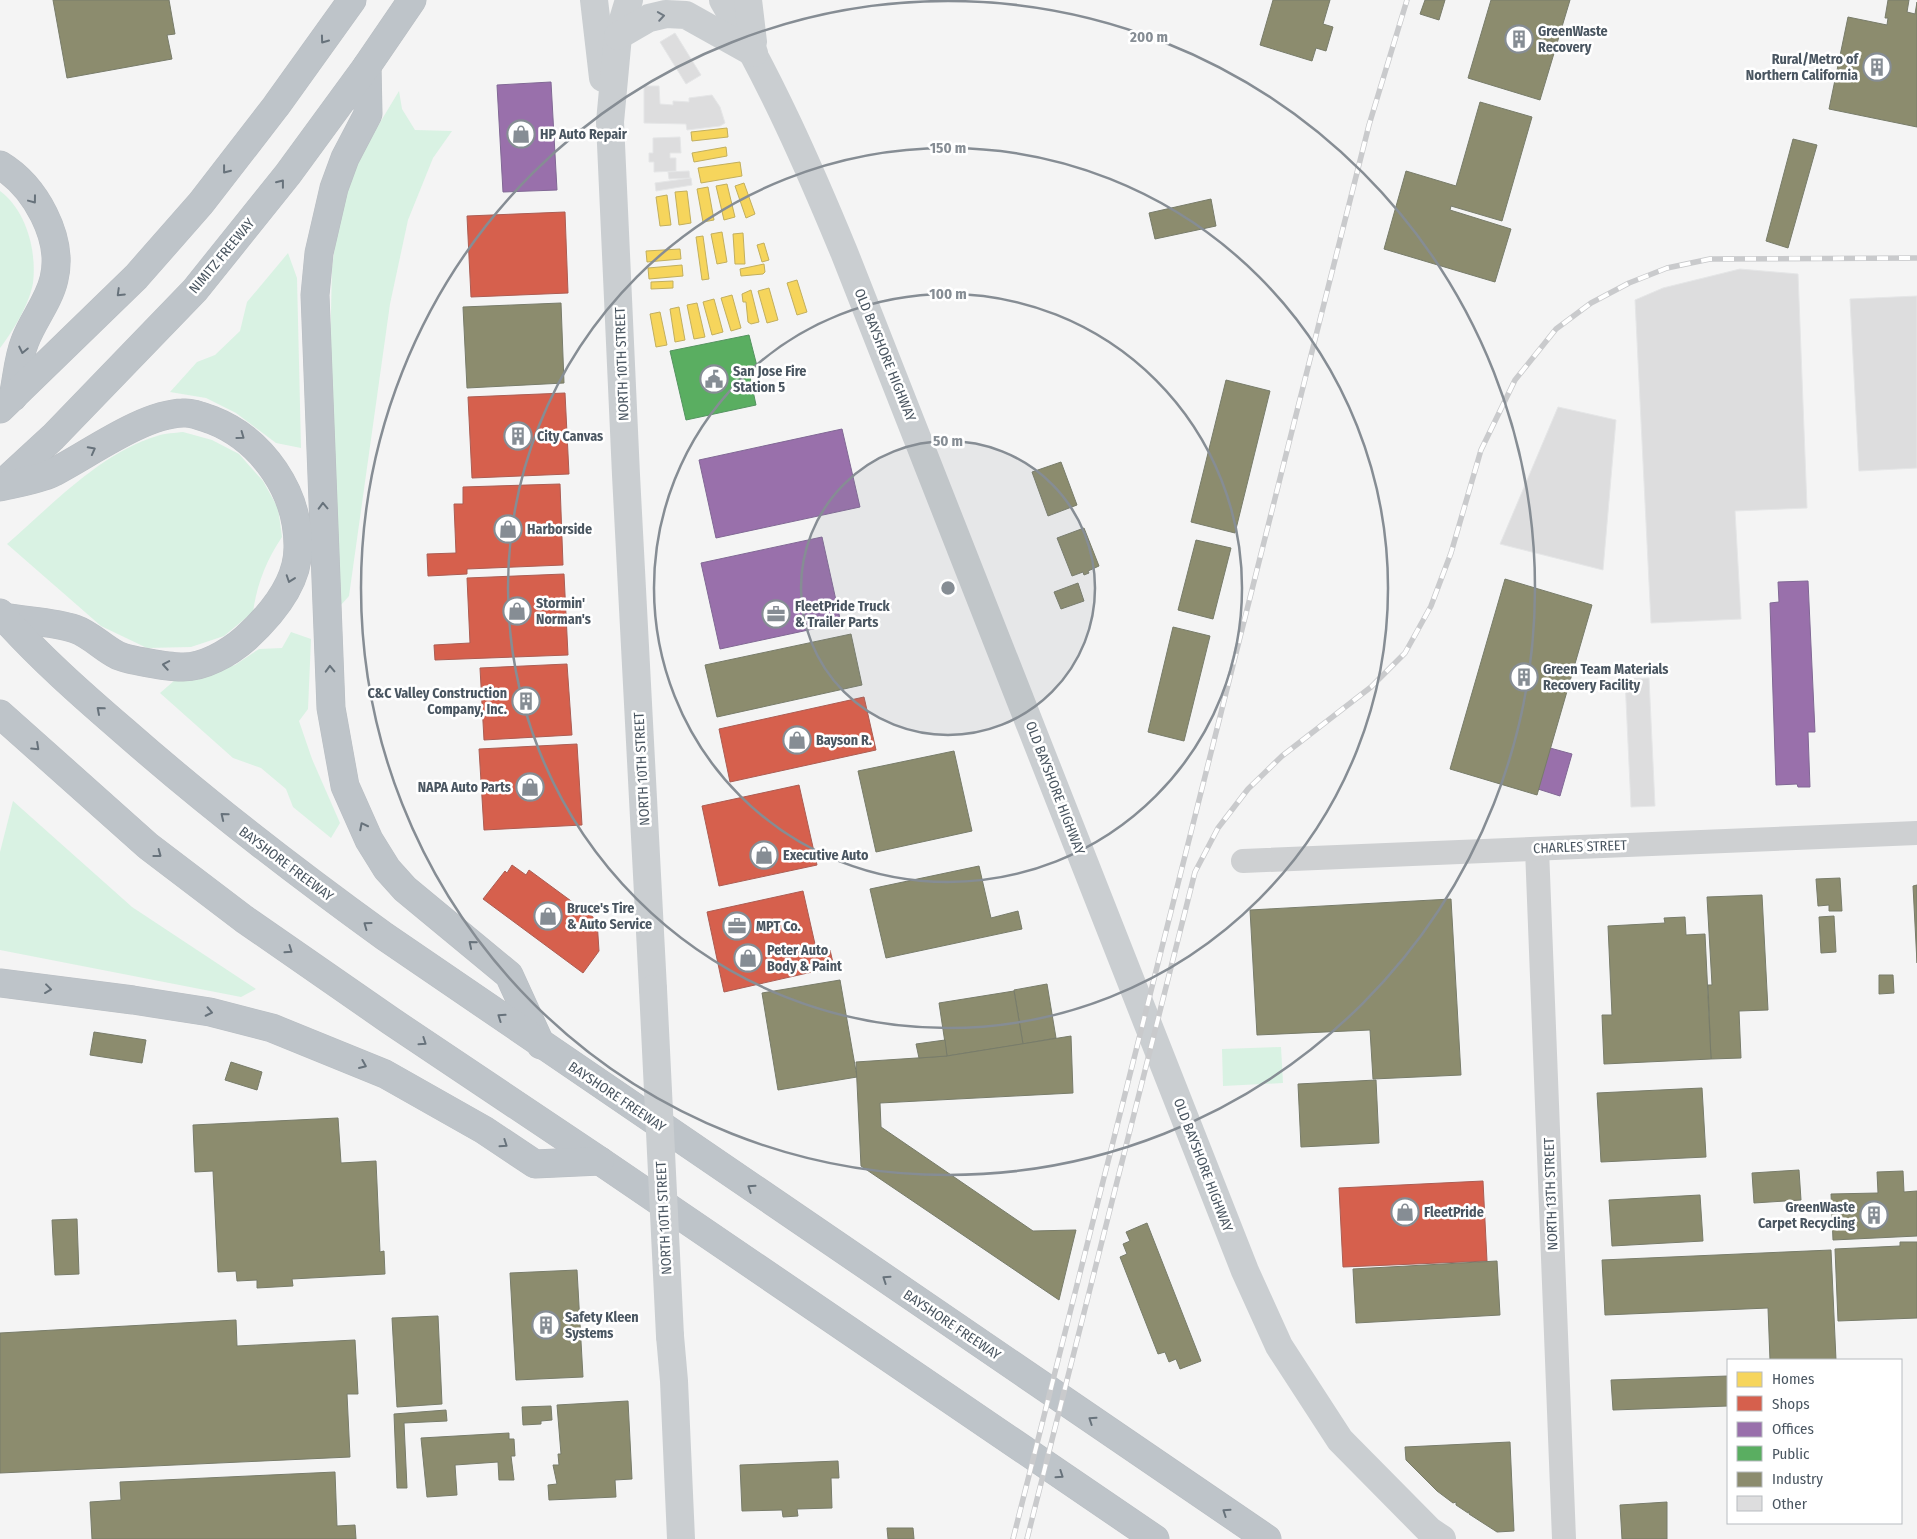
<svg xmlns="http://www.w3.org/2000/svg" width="1917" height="1539" font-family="'Fira Sans Condensed',sans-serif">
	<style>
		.green { fill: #d9f2e3 }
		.homes { fill: #f6d55c; stroke: #c2af5e }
		.shops { fill: #d6604d; stroke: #ac5d53 }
		.offices { fill: #9970ab; stroke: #816895 }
		.public { fill: #5aae61; stroke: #559461 }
		.industry { fill: #8c8c6e; stroke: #787c6a }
		.building { fill: #ddddde; stroke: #e5e6e7 }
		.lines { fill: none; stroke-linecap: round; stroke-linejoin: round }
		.highway-casing { stroke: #b9bec3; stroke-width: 29 }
		.minor { stroke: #ced0d2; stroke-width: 24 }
		.major { stroke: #caced1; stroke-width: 28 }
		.highway { stroke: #bec4c9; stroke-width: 28 }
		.rail-casing { stroke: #c9cacc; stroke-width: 5.5 }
		.rail { stroke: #fff; stroke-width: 4; stroke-dasharray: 11; stroke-linecap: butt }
		.major-bridge { stroke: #caced1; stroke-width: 28 }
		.oneway { stroke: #707a83 }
		.oneway2 { stroke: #67727b }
		.ring { fill: none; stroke: #868d94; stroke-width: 2.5 }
		.labels { text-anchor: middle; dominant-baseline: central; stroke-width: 5; stroke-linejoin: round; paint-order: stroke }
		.poi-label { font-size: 14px; font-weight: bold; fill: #4a5661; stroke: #fff; text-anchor: start }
		.street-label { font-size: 14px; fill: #4a5661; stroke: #fff }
		.centre { fill: #868d94; stroke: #fff; stroke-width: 2.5 }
		.ring-label { font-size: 15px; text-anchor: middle; font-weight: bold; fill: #868d94; stroke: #fff; stroke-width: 5; stroke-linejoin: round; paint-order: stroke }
	</style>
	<rect width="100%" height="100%" fill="#f4f4f4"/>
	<g class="green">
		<path d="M399,91L402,109L415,130L452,131L433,158L408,220L390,304L349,596L340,606L330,357L332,267L339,217L355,164Z"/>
		<path d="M0,191C26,210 37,251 33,283C29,305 13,331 0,348Z"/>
		<path d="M288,253L297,278L301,448L276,443L236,413L206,398L170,392L197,362L215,355L240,331L247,302Z"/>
		<path d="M183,432L212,440L239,454L263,481L278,508L282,537C266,561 257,584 253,612L224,636L191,647L147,648L101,626L7,544C51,506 100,453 157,436C165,433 175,433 183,432Z"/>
		<path d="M291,632L311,639L308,709L299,721L312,759L340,823L331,838L293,807L286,789L261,768L233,758L160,693L175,680L235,665L259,649L282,648Z"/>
		<path d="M13,801L132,907L256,989L241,997L0,950V852Z"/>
		<path d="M1281,1047L1283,1083L1223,1086L1222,1049Z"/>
	</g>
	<g class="homes">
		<path d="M727,128L728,137L692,141L691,132Z"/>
		<path d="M726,147L727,156L694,162L692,153Z"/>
		<path d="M740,162L742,176L701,183L698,168Z"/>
		<path d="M744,183L755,214L746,218L735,186Z"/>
		<path d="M727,184L735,217L724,220L716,186Z"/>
		<path d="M708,187L714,220L703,222L697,189Z"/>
		<path d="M687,191L691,223L679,225L675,192Z"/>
		<path d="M667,195L671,225L660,226L656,197Z"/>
		<path d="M722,232L727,262L717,264L711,234Z"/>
		<path d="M743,233L745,264H735L733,234Z"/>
		<path d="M703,236L709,279L702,280L696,237Z"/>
		<path d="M764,243L769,260L762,262L757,245Z"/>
		<path d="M680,249L681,259L647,262L646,251Z"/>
		<path d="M764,264L765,272L763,274L741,276L740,269Z"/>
		<path d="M682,265L683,276L649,279L648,268Z"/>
		<path d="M797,280L807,312L797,315L787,283Z"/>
		<path d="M673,281V288L651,289V282Z"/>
		<path d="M769,288L778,320L767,323L758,291Z"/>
		<path d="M751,290L759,322L751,324L748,322L746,302H743L742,294Z"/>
		<path d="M732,295L741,328L731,331L721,298Z"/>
		<path d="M714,299L723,332L712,335L703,302Z"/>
		<path d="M697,303L705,337L694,339L687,305Z"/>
		<path d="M679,307L685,340L675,342L670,309Z"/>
		<path d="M660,312L667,345L656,347L650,314Z"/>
	</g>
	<g class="shops">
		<path d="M565,212L568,293L471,297L467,216Z"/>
		<path d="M565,393L569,474L472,478L468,397Z"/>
		<path d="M560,484L563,565L467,569V574L428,576L427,554L456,553L454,504H463V487Z"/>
		<path d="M564,574L568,655L435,660L434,645L470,643L467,578Z"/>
		<path d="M567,664L572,735L484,740L480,668Z"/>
		<path d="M864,697L876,750L730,782L719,729Z"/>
		<path d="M577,744L582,825L484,830L479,749Z"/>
		<path d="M799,785L817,865L719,886L702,806Z"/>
		<path d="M512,865L526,875L529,870L597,920L599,951L583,973L483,899L505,871L507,873Z"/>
		<path d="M803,891L817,953L830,950L834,967L724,992L707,912Z"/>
		<path d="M1483,1181L1487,1261L1343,1267L1339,1188Z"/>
	</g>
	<g class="offices">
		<path d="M551,82L557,190L503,192L497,85Z"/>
		<path d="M842,429L860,507L716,538L699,460Z"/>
		<path d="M822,537L841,623L720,649L701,563Z"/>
		<path d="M1808,581L1815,732H1808L1810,787H1798L1797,784L1776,785L1770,603L1779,602L1778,582Z"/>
		<path d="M1550,748L1572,754L1560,796L1538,789Z"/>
	</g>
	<path class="public" d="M749,335L758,370L749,372L756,405L686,420L670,351Z"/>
	<g class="industry">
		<path d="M53,0H169L175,34L167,35L172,59L67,78Z"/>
		<path d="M1273,0H1330L1323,24L1333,27L1326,51L1316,48L1312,61L1260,45Z"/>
		<path d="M1425,0H1445L1439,20L1420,14Z"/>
		<path d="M1491,0H1570L1540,100L1468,78Z"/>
		<path d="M1888,0H1909L1907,12L1915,14L1917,2V127L1829,109L1848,17L1887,25L1888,18H1885Z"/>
		<path d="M1480,102L1532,117L1502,221L1451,206L1450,210L1511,229L1495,282L1384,249L1406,171L1456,186Z"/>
		<path d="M1793,139L1817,145L1788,248L1766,241Z"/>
		<path d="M1211,199L1216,226L1155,239L1149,213Z"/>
		<path d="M561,303L564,383L467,388L463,307Z"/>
		<path d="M1226,380L1270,391L1235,533L1191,522Z"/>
		<path d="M1061,462L1077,505L1048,516L1032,472Z"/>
		<path d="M1084,528L1099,566L1088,571L1089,573L1084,575L1083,572L1072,576L1057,538Z"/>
		<path d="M1196,540L1231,548L1213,619L1178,610Z"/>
		<path d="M1505,579L1592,605L1537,795L1450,769Z"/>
		<path d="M1078,583L1084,601L1061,609L1054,592Z"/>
		<path d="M1173,627L1210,636L1184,741L1148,732Z"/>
		<path d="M851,634L862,685L717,717L705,665Z"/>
		<path d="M954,751L972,831L876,852L858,771Z"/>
		<path d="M979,866L991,918L1018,911L1022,929L886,958L870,889Z"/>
		<path d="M1840,878L1842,911H1829V905L1818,906L1816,879Z"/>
		<path d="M1917,885V963L1913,886Z"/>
		<path d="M1762,895L1768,1010L1739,1011L1741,1058L1711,1059L1708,985H1712L1707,897Z"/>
		<path d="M1451,899L1461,1075L1373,1079L1370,1030L1257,1035L1250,910Z"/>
		<path d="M1834,916L1836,952L1821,953L1819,917Z"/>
		<path d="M1685,917L1686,935L1705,934L1711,1059L1604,1064L1602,1015H1612L1608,926L1665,923L1664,918Z"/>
		<path d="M1879,975H1893L1894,993L1879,994Z"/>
		<path d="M840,980L857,1077L778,1090L762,993Z"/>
		<path d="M1047,984L1056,1038L1023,1044L1014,990Z"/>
		<path d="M1014,991L1023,1044L947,1056L939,1003Z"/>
		<path d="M94,1032L146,1040L142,1063L90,1055Z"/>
		<path d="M1071,1036L1073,1093L880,1103L881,1127L1033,1231L1076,1230L1059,1300L861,1166L856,1062L947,1056Z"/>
		<path d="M945,1040L947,1056L919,1058L916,1044Z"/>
		<path d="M231,1062L262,1072L257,1090L225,1080Z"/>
		<path d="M1376,1080L1379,1143L1301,1147L1298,1084Z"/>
		<path d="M1702,1088L1706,1157L1601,1162L1597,1093Z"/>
		<path d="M338,1118L341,1163L376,1161L380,1252L384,1251L385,1274L292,1279L293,1286L257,1288V1280L237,1281L236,1271L218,1272L213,1171L195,1172L193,1125Z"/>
		<path d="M1799,1170L1801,1200L1754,1203L1752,1173Z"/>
		<path d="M1903,1171L1904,1192L1917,1191V1236L1833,1240L1831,1194L1878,1193L1877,1172Z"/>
		<path d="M1700,1195L1703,1241L1612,1246L1609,1200Z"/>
		<path d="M77,1219L79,1274L55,1275L52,1220Z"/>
		<path d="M1147,1223L1201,1361L1180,1369L1176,1359L1169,1362L1165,1352L1158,1354L1120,1257L1127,1254L1123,1244L1130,1241L1126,1232Z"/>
		<path d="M1900,1242H1917V1318L1838,1321L1835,1249L1900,1246Z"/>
		<path d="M1831,1250L1836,1360H1770L1768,1308L1605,1315L1602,1260Z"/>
		<path d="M1497,1261L1500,1315L1356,1323L1353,1269Z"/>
		<path d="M577,1270L583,1377L516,1380L510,1273Z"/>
		<path d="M438,1316L442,1404L397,1407L392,1318Z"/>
		<path d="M236,1320L237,1346L355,1340L358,1394H347L350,1457L0,1473V1333Z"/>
		<path d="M1728,1376V1406L1613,1410L1611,1380Z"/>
		<path d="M628,1401L632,1479L615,1480L616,1497L549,1500L548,1485L557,1484L553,1465H559L558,1454H561L557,1405Z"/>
		<path d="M551,1406L552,1420L541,1421V1424L523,1425L522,1407Z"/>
		<path d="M446,1410L447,1421L404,1423L407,1488H397L394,1414Z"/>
		<path d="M509,1433V1439H514L515,1456H511L514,1480H499L498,1462L455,1465L457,1495L427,1497L421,1438Z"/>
		<path d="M1510,1442L1514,1531L1497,1532L1469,1514V1511L1468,1513L1456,1505V1502L1453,1503L1437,1491L1406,1460L1405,1447Z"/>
		<path d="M838,1461L839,1478H831L832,1508L797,1509L798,1516L783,1517L782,1510L742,1511L740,1465Z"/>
		<path d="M335,1472L337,1526L355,1525L356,1539H92L90,1502L121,1500L120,1482Z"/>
		<path d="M1667,1502V1539H1622L1620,1505Z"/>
		<path d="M887,1528H913L914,1539H888Z"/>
	</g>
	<g class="building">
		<path d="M675,33L701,75L686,84L660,42Z"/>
		<path d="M644,86H659L660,104L673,105V101L689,102V98L712,95L720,107L725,123L720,126L687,130L686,124L644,123Z"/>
		<path d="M680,137L681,153H670V158H676V171L654,172V162H649V153H653V138Z"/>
		<path d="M689,171L690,178L669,179L668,172Z"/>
		<path d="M691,178L692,185L656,191L655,183Z"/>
		<path d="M1740,269L1798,274L1807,508L1735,511L1741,619L1651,623L1635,300L1663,288Z"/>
		<path d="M1917,296V468L1859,471L1850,299Z"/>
		<path d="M1558,407L1616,420L1603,570L1500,544Z"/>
		<path d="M1649,678L1655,806L1631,807L1625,679Z"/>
	</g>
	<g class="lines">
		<g class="highway-casing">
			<g id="highway">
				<path d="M367,66L368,114L345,158L334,188L319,253L315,295L331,708L345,786L369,840L387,869L405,889L509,975L541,1045"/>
				<path d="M0,165C35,186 64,238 54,279C49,301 33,320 25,341C18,358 17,379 13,397"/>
				<path d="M0,409L136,277L201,203L276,106L352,0"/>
				<path d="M2,484L53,437L195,290L288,174L367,66L412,0"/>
				<path d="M0,487C16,483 37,480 52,473C88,455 142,414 183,413C192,412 203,417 212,420C263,440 299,493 298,548C298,584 270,616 246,638C229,653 203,668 181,667C170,667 126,660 117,655C103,648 90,634 75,629C55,622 25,621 4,617"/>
				<path d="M0,613C38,656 81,694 124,731C207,804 294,871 384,936L1267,1539"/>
				<path d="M0,714L148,846L244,919L391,1021L600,1161L1155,1539"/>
				<path d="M0,983L133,1000L210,1012L272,1028L385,1074L484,1130L535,1164L600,1161"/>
			</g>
		</g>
		<g class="minor">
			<path d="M1537,849L1564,1539"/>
			<path d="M1243,861L1917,833"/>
		</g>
		<g class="major">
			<path d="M594,0L603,78"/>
			<path d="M629,0L618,36L610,122L626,475L653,989"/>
			<path d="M723,0C771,81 808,165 844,252L1245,1271L1279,1346L1340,1440L1430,1531L1442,1539"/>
			<path d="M748,0L753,42"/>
			<path d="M618,36L649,18L666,14L686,15L754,53"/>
			<path d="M670,1336L674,1381L681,1539"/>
		</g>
		<use href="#highway" class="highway"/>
		<g class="rail-casing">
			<g id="rail">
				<path d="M1013,1539L1369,125L1407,0"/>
				<path d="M1027,1539L1195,872L1218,828L1248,789L1282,756L1371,687L1405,653L1431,606L1451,553L1481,450L1515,380L1556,329L1591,303L1629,283L1667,268L1710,259L1917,258"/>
			</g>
		</g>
		<use href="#rail" class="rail"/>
		<path class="major-bridge" d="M653,989L670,1336"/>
	</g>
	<defs><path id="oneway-chevron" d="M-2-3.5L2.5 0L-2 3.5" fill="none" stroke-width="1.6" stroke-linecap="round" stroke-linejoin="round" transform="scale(1.25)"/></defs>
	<use class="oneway" href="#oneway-chevron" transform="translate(661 16) rotate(-9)"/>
	<g class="oneway2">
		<use href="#oneway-chevron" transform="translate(324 40) rotate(126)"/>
		<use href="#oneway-chevron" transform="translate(226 170) rotate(128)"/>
		<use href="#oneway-chevron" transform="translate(281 183) rotate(-52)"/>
		<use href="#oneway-chevron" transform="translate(33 200) rotate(53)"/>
		<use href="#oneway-chevron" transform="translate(120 293) rotate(136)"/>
		<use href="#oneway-chevron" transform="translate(23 350) rotate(102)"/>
		<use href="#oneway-chevron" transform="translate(241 436) rotate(36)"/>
		<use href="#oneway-chevron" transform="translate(92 450) rotate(-28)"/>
		<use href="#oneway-chevron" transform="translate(323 506) rotate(-92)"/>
		<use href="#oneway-chevron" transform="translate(290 579) rotate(109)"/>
		<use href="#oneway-chevron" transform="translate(166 665) rotate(-170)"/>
		<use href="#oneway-chevron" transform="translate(330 669) rotate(-92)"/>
		<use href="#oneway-chevron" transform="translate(100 710) rotate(-139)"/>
		<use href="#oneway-chevron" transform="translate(36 747) rotate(43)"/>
		<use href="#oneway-chevron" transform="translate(224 816) rotate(-141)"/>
		<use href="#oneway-chevron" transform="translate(363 826) rotate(-117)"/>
		<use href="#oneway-chevron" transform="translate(158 854) rotate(37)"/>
		<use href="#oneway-chevron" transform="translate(367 925) rotate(-144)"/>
		<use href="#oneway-chevron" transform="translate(472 944) rotate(-140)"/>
		<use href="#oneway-chevron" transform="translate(289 950) rotate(35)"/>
		<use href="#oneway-chevron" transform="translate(48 989) rotate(7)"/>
		<use href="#oneway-chevron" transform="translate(209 1012) rotate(12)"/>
		<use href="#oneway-chevron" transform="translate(501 1017) rotate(-145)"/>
		<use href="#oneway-chevron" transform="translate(423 1042) rotate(34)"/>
		<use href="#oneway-chevron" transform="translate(363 1065) rotate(23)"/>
		<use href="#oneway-chevron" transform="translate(504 1144) rotate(34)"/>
		<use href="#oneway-chevron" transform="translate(751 1188) rotate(-146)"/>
		<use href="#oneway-chevron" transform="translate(886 1279) rotate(-146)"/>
		<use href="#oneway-chevron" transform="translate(1092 1420) rotate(-146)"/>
		<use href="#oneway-chevron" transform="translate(1060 1475) rotate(34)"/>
		<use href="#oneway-chevron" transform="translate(1226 1512) rotate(-146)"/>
	</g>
	<circle cx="948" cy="588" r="147" fill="#868d94" fill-opacity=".12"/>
	<g class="ring">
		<circle cx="948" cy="588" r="147"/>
		<circle cx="948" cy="588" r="294"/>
		<circle cx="948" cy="588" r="440"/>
		<circle cx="948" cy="588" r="587"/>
	</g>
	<defs>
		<g id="building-ring" transform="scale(1.4375)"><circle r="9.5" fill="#fff" stroke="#868d94" stroke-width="1.5"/><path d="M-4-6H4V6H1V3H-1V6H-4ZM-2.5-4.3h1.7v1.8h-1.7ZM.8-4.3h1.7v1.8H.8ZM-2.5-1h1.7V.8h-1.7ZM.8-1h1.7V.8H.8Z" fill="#868d94"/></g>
		<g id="shop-ring" transform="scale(1.4375)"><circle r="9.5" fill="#fff" stroke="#868d94" stroke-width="1.5"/><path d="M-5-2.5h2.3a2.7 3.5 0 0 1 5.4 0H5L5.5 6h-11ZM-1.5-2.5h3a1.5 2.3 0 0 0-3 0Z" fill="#868d94"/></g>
		<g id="civic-ring" transform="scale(1.4375)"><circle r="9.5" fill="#fff" stroke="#868d94" stroke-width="1.5"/><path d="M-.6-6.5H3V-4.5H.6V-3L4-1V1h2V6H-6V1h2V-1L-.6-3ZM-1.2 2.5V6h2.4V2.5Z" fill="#868d94"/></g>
		<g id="office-ring" transform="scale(1.4375)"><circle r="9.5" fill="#fff" stroke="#868d94" stroke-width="1.5"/><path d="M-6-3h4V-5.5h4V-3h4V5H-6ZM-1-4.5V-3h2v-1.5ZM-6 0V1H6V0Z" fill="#868d94"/></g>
	</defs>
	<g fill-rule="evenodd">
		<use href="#building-ring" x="1519" y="39"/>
		<use href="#building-ring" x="1877" y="67"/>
		<use href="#shop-ring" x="521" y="134"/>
		<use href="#civic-ring" x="714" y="379"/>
		<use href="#building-ring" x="518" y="436"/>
		<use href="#shop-ring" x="508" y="529"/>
		<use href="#shop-ring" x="517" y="611"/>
		<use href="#office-ring" x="776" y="614"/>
		<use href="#building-ring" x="1524" y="677"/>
		<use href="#building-ring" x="526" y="701"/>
		<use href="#shop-ring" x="797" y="740"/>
		<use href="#shop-ring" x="530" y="787"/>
		<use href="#shop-ring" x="764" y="855"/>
		<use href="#shop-ring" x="548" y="916"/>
		<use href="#office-ring" x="737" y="926"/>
		<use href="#shop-ring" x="748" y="958"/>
		<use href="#shop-ring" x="1405" y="1212"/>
		<use href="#building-ring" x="1874" y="1215"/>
		<use href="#building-ring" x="546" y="1325"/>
	</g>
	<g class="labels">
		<g class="poi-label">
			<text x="1538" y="31">GreenWaste<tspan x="1538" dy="16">Recovery</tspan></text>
			<text x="1858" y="59" text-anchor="end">Rural/Metro of<tspan x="1858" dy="16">Northern California</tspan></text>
			<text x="540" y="134">HP Auto Repair</text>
			<text x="733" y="371">San Jose Fire<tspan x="733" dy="16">Station 5</tspan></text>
			<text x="537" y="436">City Canvas</text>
			<text x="527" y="529">Harborside</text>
			<text x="536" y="603">Stormin'<tspan x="536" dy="16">Norman's</tspan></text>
			<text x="795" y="606">FleetPride Truck<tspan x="795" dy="16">&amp; Trailer Parts</tspan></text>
			<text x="1543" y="669">Green Team Materials<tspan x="1543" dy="16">Recovery Facility</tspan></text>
			<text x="507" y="693" text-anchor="end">C&amp;C Valley Construction<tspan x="507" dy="16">Company, Inc.</tspan></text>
			<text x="816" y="740">Bayson R.</text>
			<text x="511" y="787" text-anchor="end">NAPA Auto Parts</text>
			<text x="783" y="855">Executive Auto</text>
			<text x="567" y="908">Bruce's Tire<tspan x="567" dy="16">&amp; Auto Service</tspan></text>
			<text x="756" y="926">MPT Co.</text>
			<text x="767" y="950">Peter Auto<tspan x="767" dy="16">Body &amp; Paint</tspan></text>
			<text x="1855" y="1207" text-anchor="end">GreenWaste<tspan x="1855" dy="16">Carpet Recycling</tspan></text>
			<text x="1424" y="1212">FleetPride</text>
			<text x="565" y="1317">Safety Kleen<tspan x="565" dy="16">Systems</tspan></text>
		</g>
		<g class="street-label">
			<text transform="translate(222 256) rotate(-50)">NIMITZ FREEWAY</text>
			<text transform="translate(885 355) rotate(68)">OLD BAYSHORE HIGHWAY</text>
			<text transform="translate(622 364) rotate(-92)">NORTH 10TH STREET</text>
			<text transform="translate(642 769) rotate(-93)">NORTH 10TH STREET</text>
			<text transform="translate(1055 788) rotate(69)">OLD BAYSHORE HIGHWAY</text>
			<text transform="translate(1580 847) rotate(-2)">CHARLES STREET</text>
			<text transform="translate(286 864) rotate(37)">BAYSHORE FREEWAY</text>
			<text transform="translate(617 1097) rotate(34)">BAYSHORE FREEWAY</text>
			<text transform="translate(1203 1165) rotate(69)">OLD BAYSHORE HIGHWAY</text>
			<text transform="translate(1551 1194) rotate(-92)">NORTH 13TH STREET</text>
			<text transform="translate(664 1218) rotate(-93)">NORTH 10TH STREET</text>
			<text transform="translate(952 1325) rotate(34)">BAYSHORE FREEWAY</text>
		</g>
	</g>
	<circle cx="948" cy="588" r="8" class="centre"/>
	<g class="ring-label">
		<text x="1149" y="42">200 m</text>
		<text x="948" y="153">150 m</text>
		<text x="948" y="299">100 m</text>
		<text x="948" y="446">50 m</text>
	</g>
	<rect x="1727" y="1359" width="175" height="165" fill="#ffffff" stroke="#b7bbc0"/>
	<rect x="1737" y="1372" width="25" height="15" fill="#f6d55c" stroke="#b7bbc0"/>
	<text x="1772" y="1384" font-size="15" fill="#4a5661">Homes</text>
	<rect x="1737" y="1396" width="25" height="15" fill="#d6604d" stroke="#b7bbc0"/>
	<text x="1772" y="1409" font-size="15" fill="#4a5661">Shops</text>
	<rect x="1737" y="1422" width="25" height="15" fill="#9970ab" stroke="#b7bbc0"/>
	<text x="1772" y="1434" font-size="15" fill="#4a5661">Offices</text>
	<rect x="1737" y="1446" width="25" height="15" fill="#5aae61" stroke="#b7bbc0"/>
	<text x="1772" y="1459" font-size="15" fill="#4a5661">Public</text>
	<rect x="1737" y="1472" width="25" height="15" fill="#8c8c6e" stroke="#b7bbc0"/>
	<text x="1772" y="1484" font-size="15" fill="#4a5661">Industry</text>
	<rect x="1737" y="1496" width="25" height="15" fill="#ddddde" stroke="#b7bbc0"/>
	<text x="1772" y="1509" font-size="15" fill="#4a5661">Other</text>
</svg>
